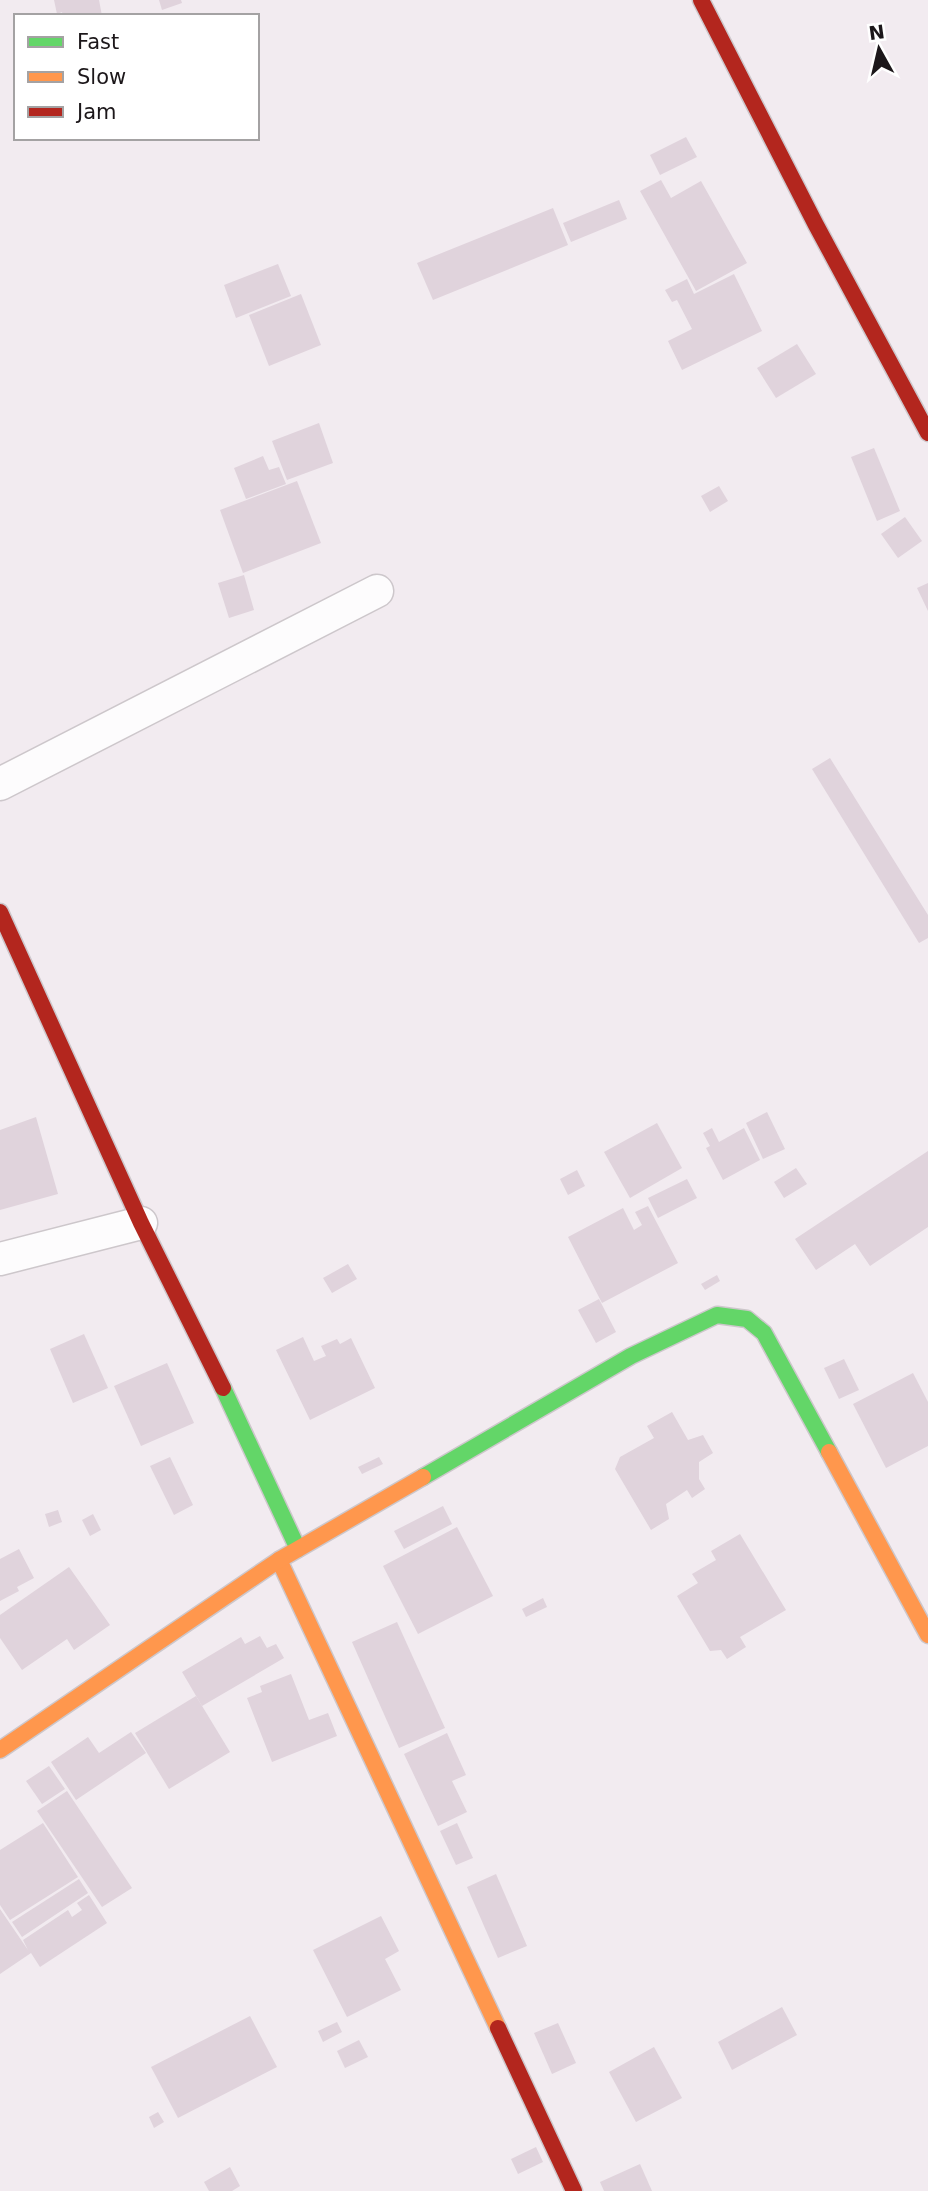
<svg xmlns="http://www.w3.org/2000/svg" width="928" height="2191" font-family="'DejaVu Sans',sans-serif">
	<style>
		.building { fill: #e0d3dc }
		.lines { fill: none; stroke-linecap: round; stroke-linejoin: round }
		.street-casing { stroke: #cdc7cb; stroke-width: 35 }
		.fast-casing { stroke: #cdc7cb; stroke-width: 19 }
		.slow-casing { stroke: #cdc7cb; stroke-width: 19 }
		.jam-casing { stroke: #cdc7cb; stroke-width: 19 }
		.street { stroke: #fdfcfd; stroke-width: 32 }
		.fast { stroke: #63d668; stroke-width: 16 }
		.slow { stroke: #ff974d; stroke-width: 16 }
		.jam { stroke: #b3261e; stroke-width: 16 }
	</style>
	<rect width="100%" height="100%" fill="#f2ebf0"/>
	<g class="building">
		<path d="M54,0H99L102,16H63L62,12L57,14Z"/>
		<path d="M159,0H181L182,3L162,10Z"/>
		<path d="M686,137L697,157L660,175L650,155Z"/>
		<path d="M661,180L671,198L701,181L747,263L696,291L640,191Z"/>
		<path d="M619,200L627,219L571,242L563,223Z"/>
		<path d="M553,208L568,245L433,300L417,263Z"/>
		<path d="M278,264L291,296L236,318L224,285Z"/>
		<path d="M734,274L762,331L682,370L668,341L692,329L677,300L672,302L665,290L687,279L694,294Z"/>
		<path d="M301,294L321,345L269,366L249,315Z"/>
		<path d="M797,344L816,374L776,398L757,368Z"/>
		<path d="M319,423L333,463L287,480L272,441Z"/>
		<path d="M874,448L900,511L877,521L851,457Z"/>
		<path d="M263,456L269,470L279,467L286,484L246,499L234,468Z"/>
		<path d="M297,481L321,543L243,573L220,510Z"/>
		<path d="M719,486L728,501L710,512L701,496Z"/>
		<path d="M905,517L922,541L898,558L881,534Z"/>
		<path d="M244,575L254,610L229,618L218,583Z"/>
		<path d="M928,583V611L917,588Z"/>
		<path d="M830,758L928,915V938L919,943L812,769Z"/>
		<path d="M767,1112L785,1149L763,1159L746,1123Z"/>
		<path d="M36,1117L58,1194L0,1210V1130Z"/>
		<path d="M657,1123L682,1168L630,1198L604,1152Z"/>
		<path d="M712,1128L719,1142L744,1128L760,1160L723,1180L706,1148L710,1146L703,1133Z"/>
		<path d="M928,1151V1227L870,1266L855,1244L816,1270L795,1239Z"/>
		<path d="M796,1168L807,1184L784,1198L774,1182Z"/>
		<path d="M577,1170L585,1186L568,1195L560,1179Z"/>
		<path d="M687,1179L697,1198L658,1218L648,1198Z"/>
		<path d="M648,1206L678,1263L602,1303L568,1237L623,1208L634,1230L642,1225L635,1212Z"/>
		<path d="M348,1264L357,1279L332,1293L323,1278Z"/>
		<path d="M717,1275L720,1281L705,1290L701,1284Z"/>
		<path d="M599,1299L616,1332L596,1343L578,1310Z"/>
		<path d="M84,1334L108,1388L73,1403L50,1349Z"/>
		<path d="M303,1337L314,1361L326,1356L321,1346L337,1339L340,1344L351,1338L375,1388L310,1420L276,1350Z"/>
		<path d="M844,1359L859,1390L839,1399L824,1368Z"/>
		<path d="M167,1363L194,1423L141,1446L114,1386Z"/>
		<path d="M913,1373L928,1402V1446L886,1468L853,1404Z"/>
		<path d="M672,1412L688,1440L703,1435L713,1453L699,1462V1479L705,1489L692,1498L687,1490L666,1504L669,1519L651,1530L615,1469L620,1457L654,1438L647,1426Z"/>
		<path d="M170,1457L193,1505L174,1515L150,1466Z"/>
		<path d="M379,1457L383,1464L362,1474L358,1467Z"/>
		<path d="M443,1506L452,1524L404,1549L394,1531Z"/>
		<path d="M58,1510L62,1522L49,1527L45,1514Z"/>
		<path d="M93,1514L101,1530L90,1536L82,1520Z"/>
		<path d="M457,1527L493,1596L418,1634L383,1566Z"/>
		<path d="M740,1534L786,1610L740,1637L746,1647L727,1659L721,1650L710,1651L677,1596L698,1583L692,1574L716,1560L711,1551Z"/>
		<path d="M19,1549L34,1578L17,1587L19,1591L0,1601V1559Z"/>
		<path d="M69,1567L110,1625L74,1650L67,1639L22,1670L0,1638V1615Z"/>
		<path d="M543,1598L547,1607L526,1617L522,1609Z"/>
		<path d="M397,1622L445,1728L399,1748L352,1642Z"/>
		<path d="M260,1636L267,1648L276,1644L284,1658L202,1706L182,1672L241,1637L245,1644Z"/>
		<path d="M291,1674L309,1720L328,1713L337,1736L272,1762L247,1698L262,1692L260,1686Z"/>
		<path d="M196,1696L230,1752L169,1789L135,1733Z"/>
		<path d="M131,1732L146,1753L76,1800L51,1762L88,1737L99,1753Z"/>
		<path d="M447,1733L466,1775L452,1781L467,1812L438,1826L404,1754Z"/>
		<path d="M49,1766L65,1789L42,1804L26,1781Z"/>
		<path d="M67,1791L132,1888L102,1907L37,1811Z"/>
		<path d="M43,1823L78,1877L10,1920L0,1905V1850Z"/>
		<path d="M457,1823L473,1858L456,1865L440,1831Z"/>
		<path d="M496,1874L527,1946L498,1958L467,1887Z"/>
		<path d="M79,1879L88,1893L22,1937L12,1922Z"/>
		<path d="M89,1895L107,1923L40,1967L31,1953L0,1974V1909L28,1950L23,1940L68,1910L72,1917L82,1910L77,1903Z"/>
		<path d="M381,1916L399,1951L385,1959L401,1990L347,2017L313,1950Z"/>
		<path d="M782,2007L797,2035L732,2070L718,2042Z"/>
		<path d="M250,2016L277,2067L178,2118L151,2067Z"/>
		<path d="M337,2022L342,2032L323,2042L318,2031Z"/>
		<path d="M558,2023L576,2063L552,2074L534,2033Z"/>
		<path d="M359,2040L368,2057L345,2068L337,2051Z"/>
		<path d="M654,2047L682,2098L636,2122L609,2072Z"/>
		<path d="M158,2112L164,2122L154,2128L149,2117Z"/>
		<path d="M536,2147L543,2162L518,2174L511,2159Z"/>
		<path d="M640,2164L652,2191H604L600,2182Z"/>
		<path d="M230,2167L240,2186L232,2191H209L204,2182Z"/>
	</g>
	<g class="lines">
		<g class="street-casing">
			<g id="street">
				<path d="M0,784L377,591"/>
				<path d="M0,1259L141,1223"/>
			</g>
		</g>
		<g class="fast-casing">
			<g id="fast">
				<path d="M223,1388L298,1549"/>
				<path d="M423,1477L631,1356L717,1315L747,1319L764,1333L829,1452"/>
			</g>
		</g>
		<g class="slow-casing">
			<g id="slow">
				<path d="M829,1452L928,1635"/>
				<path d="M279,1560L498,2028"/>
				<path d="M0,1750L279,1560L423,1477"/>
			</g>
		</g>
		<g class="jam-casing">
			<g id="jam">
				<path d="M701,0L816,225L928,433"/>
				<path d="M0,912L141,1223L223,1388"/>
				<path d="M498,2028L574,2191"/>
			</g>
		</g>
		<use href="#street" class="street"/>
		<use href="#fast" class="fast"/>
		<use href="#slow" class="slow"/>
		<use href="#jam" class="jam"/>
	</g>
	<rect x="14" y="14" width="245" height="126" fill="#ffffff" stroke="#a4a2a3" stroke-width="2"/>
	<rect x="28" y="37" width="35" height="10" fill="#63d668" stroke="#a4a2a3" stroke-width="2"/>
	<text x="77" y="49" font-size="21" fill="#1c171a">Fast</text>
	<rect x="28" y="72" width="35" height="10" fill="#ff974d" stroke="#a4a2a3" stroke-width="2"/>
	<text x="77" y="84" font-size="21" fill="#1c171a">Slow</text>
	<rect x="28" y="107" width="35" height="10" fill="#b3261e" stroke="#a4a2a3" stroke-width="2"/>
	<text x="77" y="119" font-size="21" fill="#1c171a">Jam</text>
	<g transform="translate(879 49) rotate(352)" stroke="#ffffff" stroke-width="5" paint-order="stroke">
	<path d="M0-5L12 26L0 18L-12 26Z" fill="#1c171a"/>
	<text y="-10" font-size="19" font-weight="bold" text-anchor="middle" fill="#1c171a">N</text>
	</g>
</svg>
